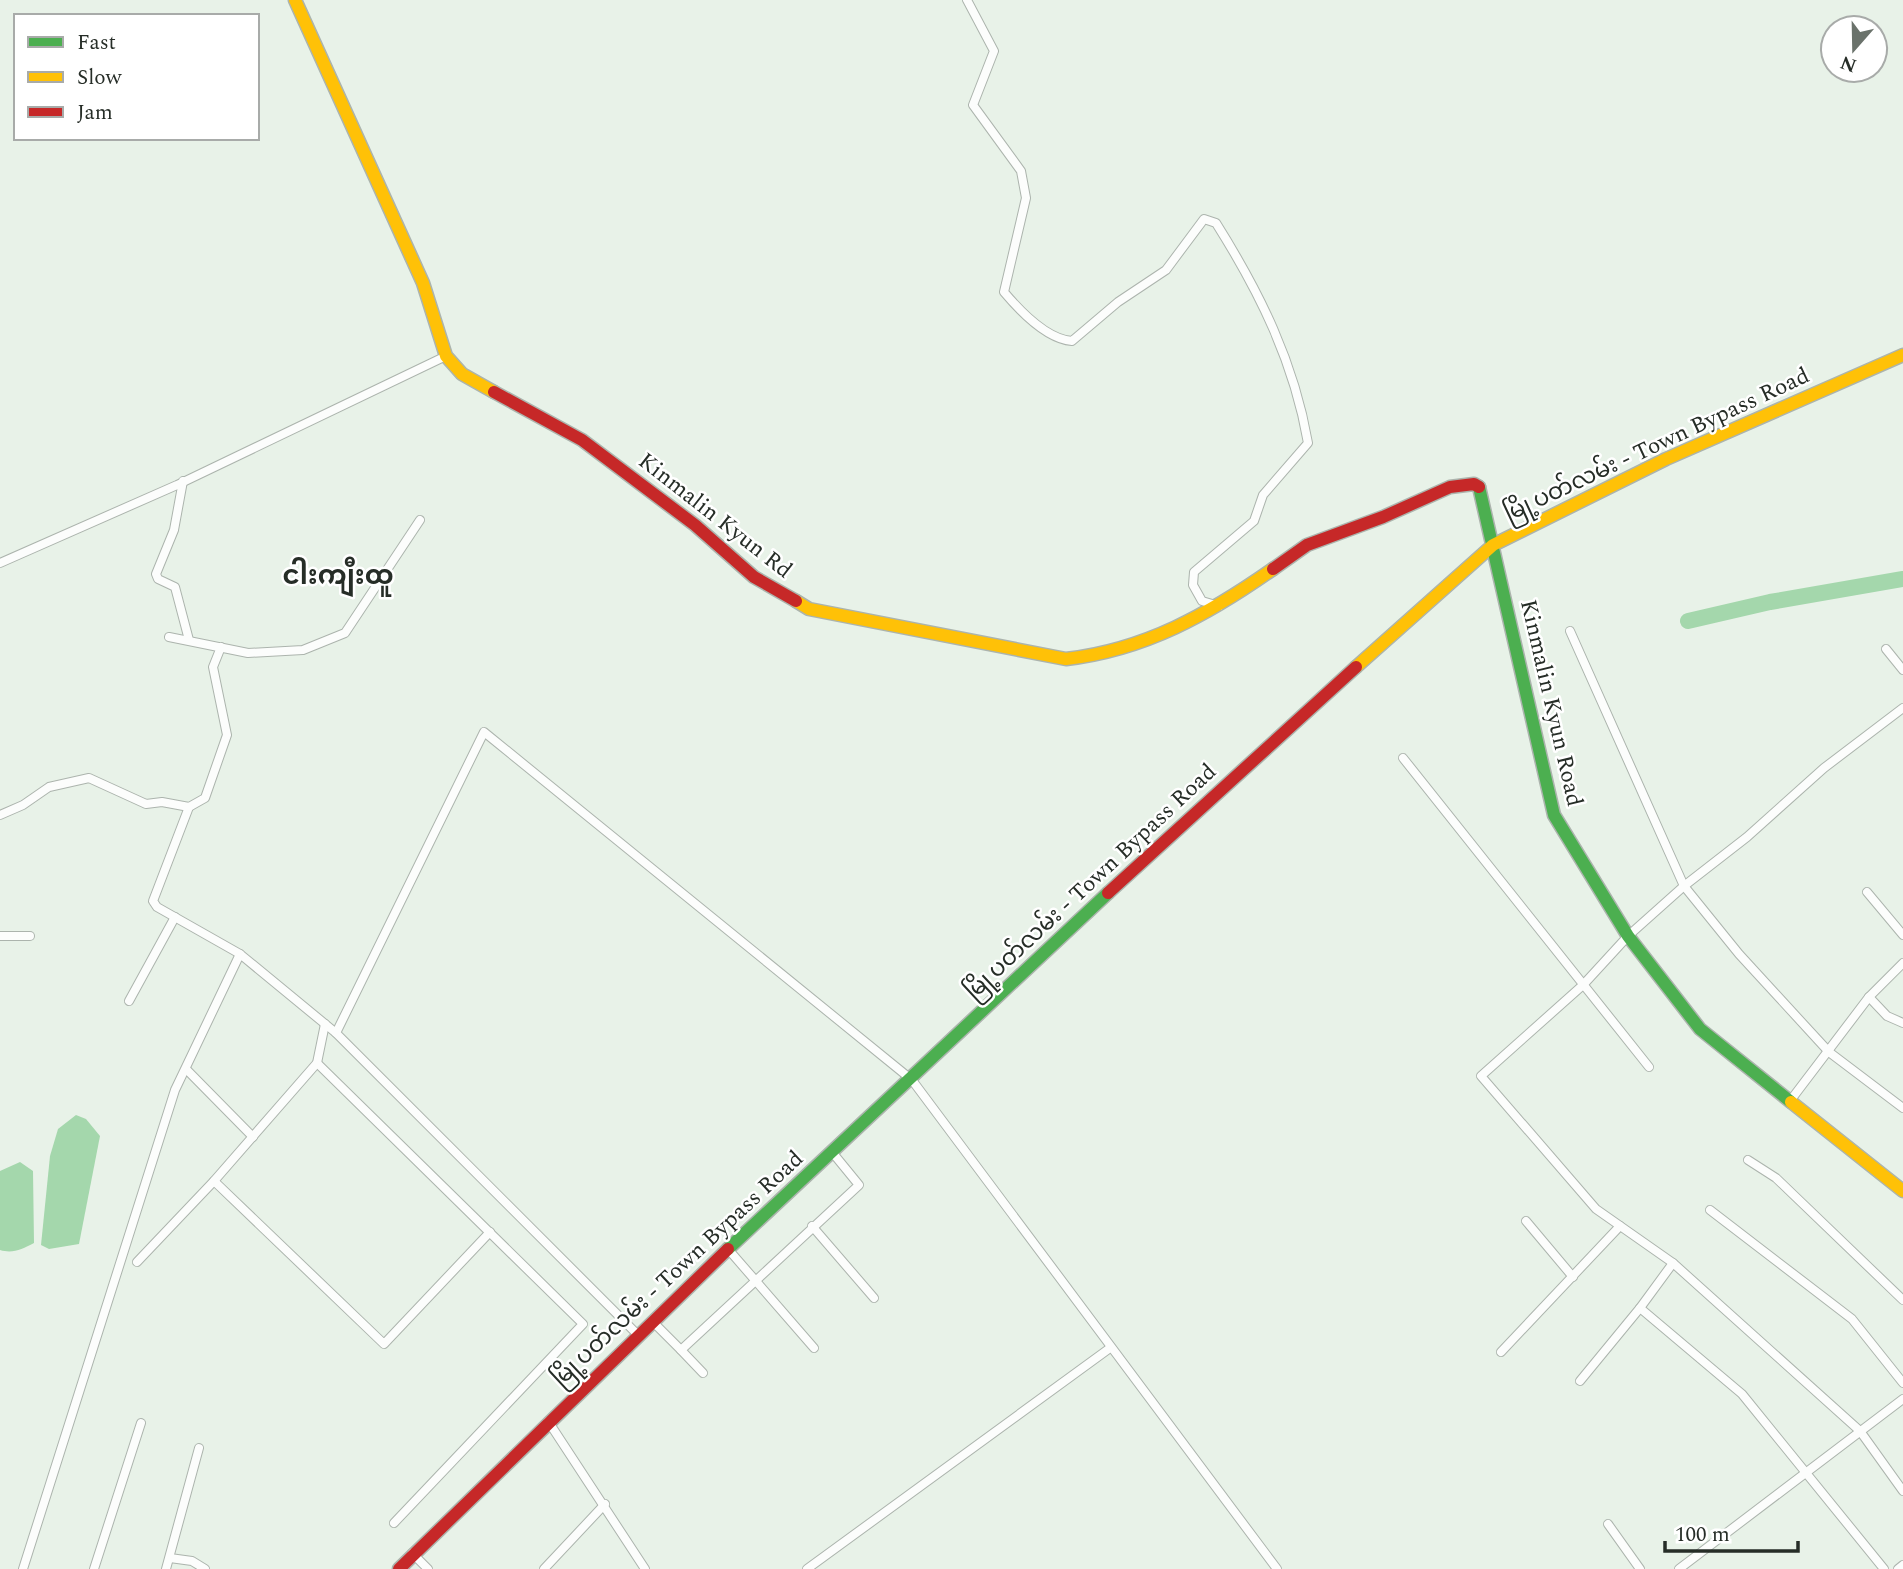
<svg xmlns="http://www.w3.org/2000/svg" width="1903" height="1569" font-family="Spectral,'Noto Sans Myanmar',serif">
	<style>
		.water { fill: #a4d7ac }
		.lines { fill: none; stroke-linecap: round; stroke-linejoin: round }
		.river { stroke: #a4d7ac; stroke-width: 16 }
		.street-casing { stroke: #acb4ad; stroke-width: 10 }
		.fast-casing { stroke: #acb4ad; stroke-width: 15 }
		.slow-casing { stroke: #acb4ad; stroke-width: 15 }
		.jam-casing { stroke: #acb4ad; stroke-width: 15 }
		.street { stroke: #fcfdfc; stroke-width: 8 }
		.fast { stroke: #4caf50; stroke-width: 12 }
		.slow { stroke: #ffc107; stroke-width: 12 }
		.jam { stroke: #c62828; stroke-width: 12 }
		.labels { text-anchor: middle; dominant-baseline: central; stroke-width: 5; stroke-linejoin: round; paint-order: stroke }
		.street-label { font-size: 23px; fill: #262d27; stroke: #fff }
		.quarter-label { font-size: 26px; font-weight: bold; fill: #262d27; stroke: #fff }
	</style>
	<rect width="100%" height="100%" fill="#e8f2e8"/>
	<g class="water">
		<path d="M76,1115L86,1119L100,1136L79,1244L49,1249L41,1245L50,1156L58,1129Z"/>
		<path d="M20,1162L33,1171L34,1243C22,1249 13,1254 0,1250V1171Z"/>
	</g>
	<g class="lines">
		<path class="river" d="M1688,621L1770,602L1903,579"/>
		<g class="street-casing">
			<g id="street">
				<path d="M967,0L994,51L973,105L1021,171L1026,198L1004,292C1020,311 1046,339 1072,341L1118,302L1166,270L1204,219L1216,223C1260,293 1294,362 1308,443L1263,495L1254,521L1194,572L1193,585L1202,601L1219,606"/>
				<path d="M183,481L174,530L156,574L158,579L175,587L189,640"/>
				<path d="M0,563L177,485L446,356"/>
				<path d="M1570,631L1684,886L1739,954L1829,1052L1903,1108"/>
				<path d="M169,637L248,653L303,650L345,633L420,520"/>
				<path d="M1886,649L1903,670"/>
				<path d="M1903,708L1824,768L1747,837L1684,886L1628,936L1583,985L1481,1076L1596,1209L1673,1263L1860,1431L1903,1491"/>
				<path d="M1403,758L1649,1067"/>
				<path d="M189,807L153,901L157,907L240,954"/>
				<path d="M0,815L23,805L49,787L89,778L146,804L162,802L189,807L205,798L227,735L213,667L221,647"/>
				<path d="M1867,892L1903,935"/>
				<path d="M0,936H30"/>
				<path d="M1869,997L1887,1016L1903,1023"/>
				<path d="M129,1001L175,917"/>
				<path d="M317,1063L583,1324L394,1523"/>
				<path d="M186,1069L253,1137"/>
				<path d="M1790,1101L1869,997L1903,963"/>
				<path d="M1748,1160L1776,1178L1903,1300"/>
				<path d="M214,1181L384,1344L490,1232"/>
				<path d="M1710,1210L1852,1319L1903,1383"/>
				<path d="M1526,1221L1573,1277"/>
				<path d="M812,1226L874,1298"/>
				<path d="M728,1249L814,1348"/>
				<path d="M137,1262L214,1181L317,1063L325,1024"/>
				<path d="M1673,1263L1640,1308L1742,1394L1884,1569"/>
				<path d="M652,1321L681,1350L859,1185L832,1152"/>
				<path d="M637,1334L336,1033L484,732L912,1080L1277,1569"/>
				<path d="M681,1350L703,1373"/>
				<path d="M1501,1352L1620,1226"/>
				<path d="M1580,1381L1640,1308"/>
				<path d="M548,1421L645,1569"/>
				<path d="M1608,1524L1640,1569"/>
				<path d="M412,1553L428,1569"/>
				<path d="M170,1558L192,1561L205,1569"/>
				<path d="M23,1569L175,1090L240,954L336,1033"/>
				<path d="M94,1569L141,1423"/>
				<path d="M166,1569L199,1448"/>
				<path d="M544,1569L605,1504"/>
				<path d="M807,1569L1110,1348"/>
				<path d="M1679,1569L1903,1399"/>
				<path d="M1898,1569L1903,1565"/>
			</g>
		</g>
		<g class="fast-casing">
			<g id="fast">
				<path d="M1479,487L1554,815L1628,936L1700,1029L1791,1102"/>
				<path d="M728,1249L1108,893"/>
			</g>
		</g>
		<g class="slow-casing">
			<g id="slow">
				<path d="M295,0L423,283L446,356L462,374L494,392"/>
				<path d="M796,601L809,609L1066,659C1145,650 1209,614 1273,569"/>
				<path d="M1356,667L1493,545L1666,459L1903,355"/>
				<path d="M1791,1102L1903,1191"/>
			</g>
		</g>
		<g class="jam-casing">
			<g id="jam">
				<path d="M494,392L582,440L695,525L754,577L796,601"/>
				<path d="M1273,569L1307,545L1383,517L1450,487L1474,484L1479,487"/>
				<path d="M1108,893L1356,667"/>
				<path d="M399,1569L728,1249"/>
			</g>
		</g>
		<use href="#street" class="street"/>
		<use href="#fast" class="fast"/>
		<use href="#slow" class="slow"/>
		<use href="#jam" class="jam"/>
	</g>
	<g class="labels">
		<g class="street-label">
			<text transform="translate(1657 445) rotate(-25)">မြို့ပတ်လမ်း - Town Bypass Road</text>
			<text transform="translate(715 516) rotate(38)">Kinmalin Kyun Rd</text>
			<text transform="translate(1551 703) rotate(77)">Kinmalin Kyun Road</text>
			<text transform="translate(1091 882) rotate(-43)">မြို့ပတ်လမ်း - Town Bypass Road</text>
			<text transform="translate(678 1269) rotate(-43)">မြို့ပတ်လမ်း - Town Bypass Road</text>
		</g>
		<g class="quarter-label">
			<text x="338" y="576">ငါးကျီးထူ</text>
		</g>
	</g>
	<rect x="14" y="14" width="245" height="126" fill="#ffffff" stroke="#a8aba9" stroke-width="2"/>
	<rect x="28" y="37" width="35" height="10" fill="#4caf50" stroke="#a8aba9" stroke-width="2"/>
	<text x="77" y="49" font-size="21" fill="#262d27">Fast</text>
	<rect x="28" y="72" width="35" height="10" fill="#ffc107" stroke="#a8aba9" stroke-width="2"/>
	<text x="77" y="84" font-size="21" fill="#262d27">Slow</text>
	<rect x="28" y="107" width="35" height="10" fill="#c62828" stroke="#a8aba9" stroke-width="2"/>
	<text x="77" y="119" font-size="21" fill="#262d27">Jam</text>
	<g transform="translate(1854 49) rotate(200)"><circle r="33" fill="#ffffff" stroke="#a8aba9" stroke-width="2"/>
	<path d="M0-5L12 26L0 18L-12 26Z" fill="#6a726b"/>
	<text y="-10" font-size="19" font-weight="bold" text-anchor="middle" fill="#262d27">N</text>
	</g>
	<path d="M1665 1541v10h133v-10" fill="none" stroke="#262d27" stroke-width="3.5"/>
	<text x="1675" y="1541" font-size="21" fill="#262d27" stroke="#ffffff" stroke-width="5" paint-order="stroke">100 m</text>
</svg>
